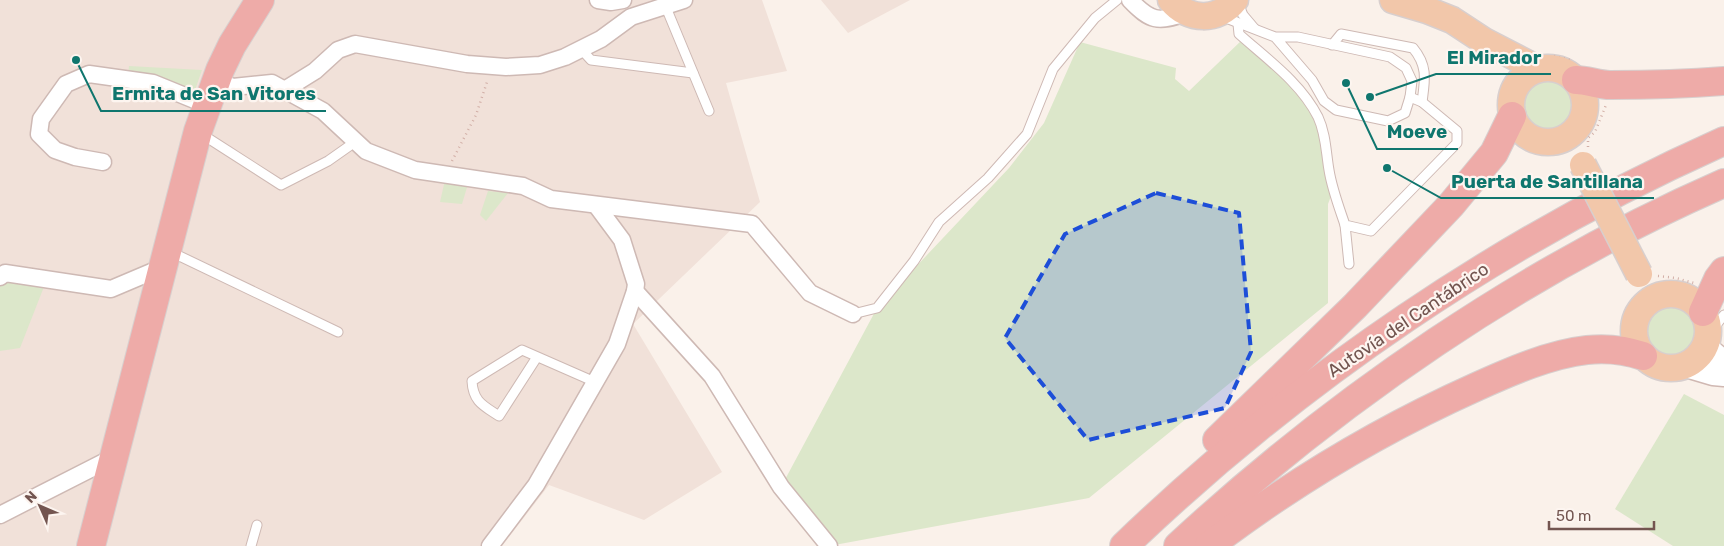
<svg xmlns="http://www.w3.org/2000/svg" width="1724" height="546" font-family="Rubik,sans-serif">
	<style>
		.residential { fill: #f1e1d9 }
		.green { fill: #dce7ca }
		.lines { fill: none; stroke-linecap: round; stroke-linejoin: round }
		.lane-casing { stroke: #ceb9b4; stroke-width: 11 }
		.street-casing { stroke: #ceb9b4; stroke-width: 19 }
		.secondary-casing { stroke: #d0b8b2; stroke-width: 25 }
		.primary-casing { stroke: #d8cfce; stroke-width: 29 }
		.highway-casing { stroke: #d8cfce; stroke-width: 30 }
		.path { stroke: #d2afa7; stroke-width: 2.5; stroke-dasharray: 1 4; stroke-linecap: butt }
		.lane { stroke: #fff; stroke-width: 9 }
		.street { stroke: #fff; stroke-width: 16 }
		.secondary { stroke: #fff; stroke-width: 22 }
		.primary { stroke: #f2c7aa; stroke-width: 26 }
		.highway { stroke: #eeaba8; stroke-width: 28 }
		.primary-bridge-casing { stroke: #d8cfce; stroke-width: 29; stroke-linecap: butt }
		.primary-bridge { stroke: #f2c7aa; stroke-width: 26 }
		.marked { fill: #1d4ed8; fill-opacity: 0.2; stroke: #1d4ed8; stroke-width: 4; stroke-dasharray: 10 6; stroke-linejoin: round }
		.labels { text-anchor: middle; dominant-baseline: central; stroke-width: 4.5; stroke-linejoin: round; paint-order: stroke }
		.street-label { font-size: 18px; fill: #735550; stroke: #fdf5f0 }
		.leader { fill: none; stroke: #0f766e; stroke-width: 2 }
		.callout-dot { fill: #0f766e; stroke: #fdf5f0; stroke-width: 2 }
		.callout-label { font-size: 19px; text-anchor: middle; font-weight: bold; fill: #0f766e; stroke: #fdf5f0; stroke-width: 4.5; stroke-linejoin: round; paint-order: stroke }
	</style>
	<rect width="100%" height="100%" fill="#faf1ea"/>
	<g class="residential">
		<path d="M0,0H762L787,71L726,83L760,202L633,324L722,472L644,520L549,485L502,546H0Z"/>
		<path d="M821,0H910L848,33Z"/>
	</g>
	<g class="green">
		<path d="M1242,40C1271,67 1307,95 1320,134C1326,152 1327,177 1331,196L1328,204V303L1089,498L829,546L781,487L877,308L1009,168L1044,123L1080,42L1176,68L1175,79L1189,91Z"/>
		<path d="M129,66L202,70L194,93L128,76Z"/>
		<circle cx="1548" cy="105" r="26"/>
		<path d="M445,180L468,184L462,204L440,202Z"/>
		<path d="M488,191L508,193L486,221L480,215Z"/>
		<path d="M0,277L47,279L20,348L0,351Z"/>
		<circle cx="1670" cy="332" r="25"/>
		<path d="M1684,394L1724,415V546H1673L1615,509Z"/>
	</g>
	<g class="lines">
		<g class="lane-casing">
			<g id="lane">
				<path d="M1237,1L1243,15L1254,28"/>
				<path d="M665,5L709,111"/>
				<path d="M1221,16L1275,37H1298L1390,57L1406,68L1412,81L1410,97L1405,113L1388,121L1336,110L1324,101L1312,80L1275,37"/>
				<path d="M1238,24L1239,34C1267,59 1301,83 1318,117C1326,134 1326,153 1329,170C1332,189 1339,207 1345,225L1371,231L1457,143V131L1422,102L1410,97"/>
				<path d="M1332,45L1341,34L1413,48C1428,66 1425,80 1422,102"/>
				<path d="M581,49L591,60L693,73"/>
				<path d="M200,133L281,185L328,161L355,142"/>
				<path d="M1345,225L1349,264"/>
				<path d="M169,251L338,332"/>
				<path d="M853,314L877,308L914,261L939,222L988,178L1027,134L1053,69L1095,18L1117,0"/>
				<path d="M1708,335L1724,315"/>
				<path d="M537,357L499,416C484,406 473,402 472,381L522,350L595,382"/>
				<path d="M251,546L257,525"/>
			</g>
		</g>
		<g class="street-casing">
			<g id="street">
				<path d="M598,0L611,2L623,0"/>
				<path d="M1130,0C1150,21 1158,23 1185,13"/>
				<path d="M216,81L233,87L272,83L323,111L366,151L415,170L523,186L551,199L752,224L810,293L853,314"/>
				<path d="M286,89L315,71L338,50L355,44L467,64L506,67L540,65L565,57L601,39L631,17L684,0"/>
				<path d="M103,162L75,157L55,150L39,134L41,119L66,84L89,74L153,83L207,105"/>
				<path d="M0,277L5,273L111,289L163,267"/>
				<path d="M635,291L712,376L781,487L829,546"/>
				<path d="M0,515L114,457"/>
				<path d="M490,546L536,485L617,344L635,291L636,284L622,240L596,205"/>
			</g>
		</g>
		<g class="secondary-casing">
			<g id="secondary">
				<path d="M1705,346L1724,362"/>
				<path d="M1686,366L1713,374L1724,375"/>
			</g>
		</g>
		<g class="primary-casing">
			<g id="primary">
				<path d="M1171,0C1188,21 1218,22 1235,0"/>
				<path d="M1393,0L1427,10L1452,20L1484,41L1538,69"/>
				<circle cx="1548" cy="105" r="37"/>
				<circle cx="1671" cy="331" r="37"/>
			</g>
		</g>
		<g class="highway-casing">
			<g id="highway">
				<path d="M1576,80C1587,80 1599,85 1610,85C1648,85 1686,84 1724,81"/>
				<path d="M1703,312L1718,279L1724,271"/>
				<path d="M1217,440L1355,306L1451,205L1494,153L1512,116"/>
				<path d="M91,546L198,131L220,70L232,45L260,0"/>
				<path d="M1124,546C1299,378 1502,240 1724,141"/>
				<path d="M1178,546C1337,399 1525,270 1724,183"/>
				<path d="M1209,546C1292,483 1380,430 1476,387C1509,372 1550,354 1587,350C1606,348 1625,350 1643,356"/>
			</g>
		</g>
		<g class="path">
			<path d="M1554,56L1571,60"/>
			<path d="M1588,147V138L1595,132L1606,105"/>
			<path d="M452,161L476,115L488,79"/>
			<path d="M1658,276L1676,278L1694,283"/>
		</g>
		<use href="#lane" class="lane"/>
		<use href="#street" class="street"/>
		<use href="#secondary" class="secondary"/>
		<use href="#primary" class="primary"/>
		<use href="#highway" class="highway"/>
		<g class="primary-bridge-casing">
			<path id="primary-bridge" d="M1583,165L1639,274"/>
		</g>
		<use href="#primary-bridge" class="primary-bridge"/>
	</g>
	<path class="marked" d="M1156,193L1239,213L1251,352L1225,408L1088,440L1005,338L1065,234Z"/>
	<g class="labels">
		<g class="street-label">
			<text transform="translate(1408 320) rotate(-34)">Autovía del Cantábrico</text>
		</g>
	</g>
	<path class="leader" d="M1370 97L1436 74H1551M76 60L101 111H326M1346 83L1377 149H1458M1387 168L1441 198H1654"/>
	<g class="callout-dot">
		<circle cx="1370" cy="97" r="5"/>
		<circle cx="76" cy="60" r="5"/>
		<circle cx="1346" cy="83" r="5"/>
		<circle cx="1387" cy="168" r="5"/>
	</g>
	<g class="callout-label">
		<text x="1494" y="64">El Mirador</text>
		<text x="214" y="100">Ermita de San Vitores</text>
		<text x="1417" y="138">Moeve</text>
		<text x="1547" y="188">Puerta de Santillana</text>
	</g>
	<g transform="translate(40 506) rotate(315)" stroke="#fdf5f0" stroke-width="4" paint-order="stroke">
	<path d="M0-4L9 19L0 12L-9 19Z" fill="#735550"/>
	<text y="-8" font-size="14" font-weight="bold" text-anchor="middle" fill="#735550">N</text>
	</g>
	<path d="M1549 521v8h105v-8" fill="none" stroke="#735550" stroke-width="2.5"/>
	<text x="1556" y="521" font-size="15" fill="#735550" stroke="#fdf5f0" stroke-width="4" paint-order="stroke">50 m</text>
</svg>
